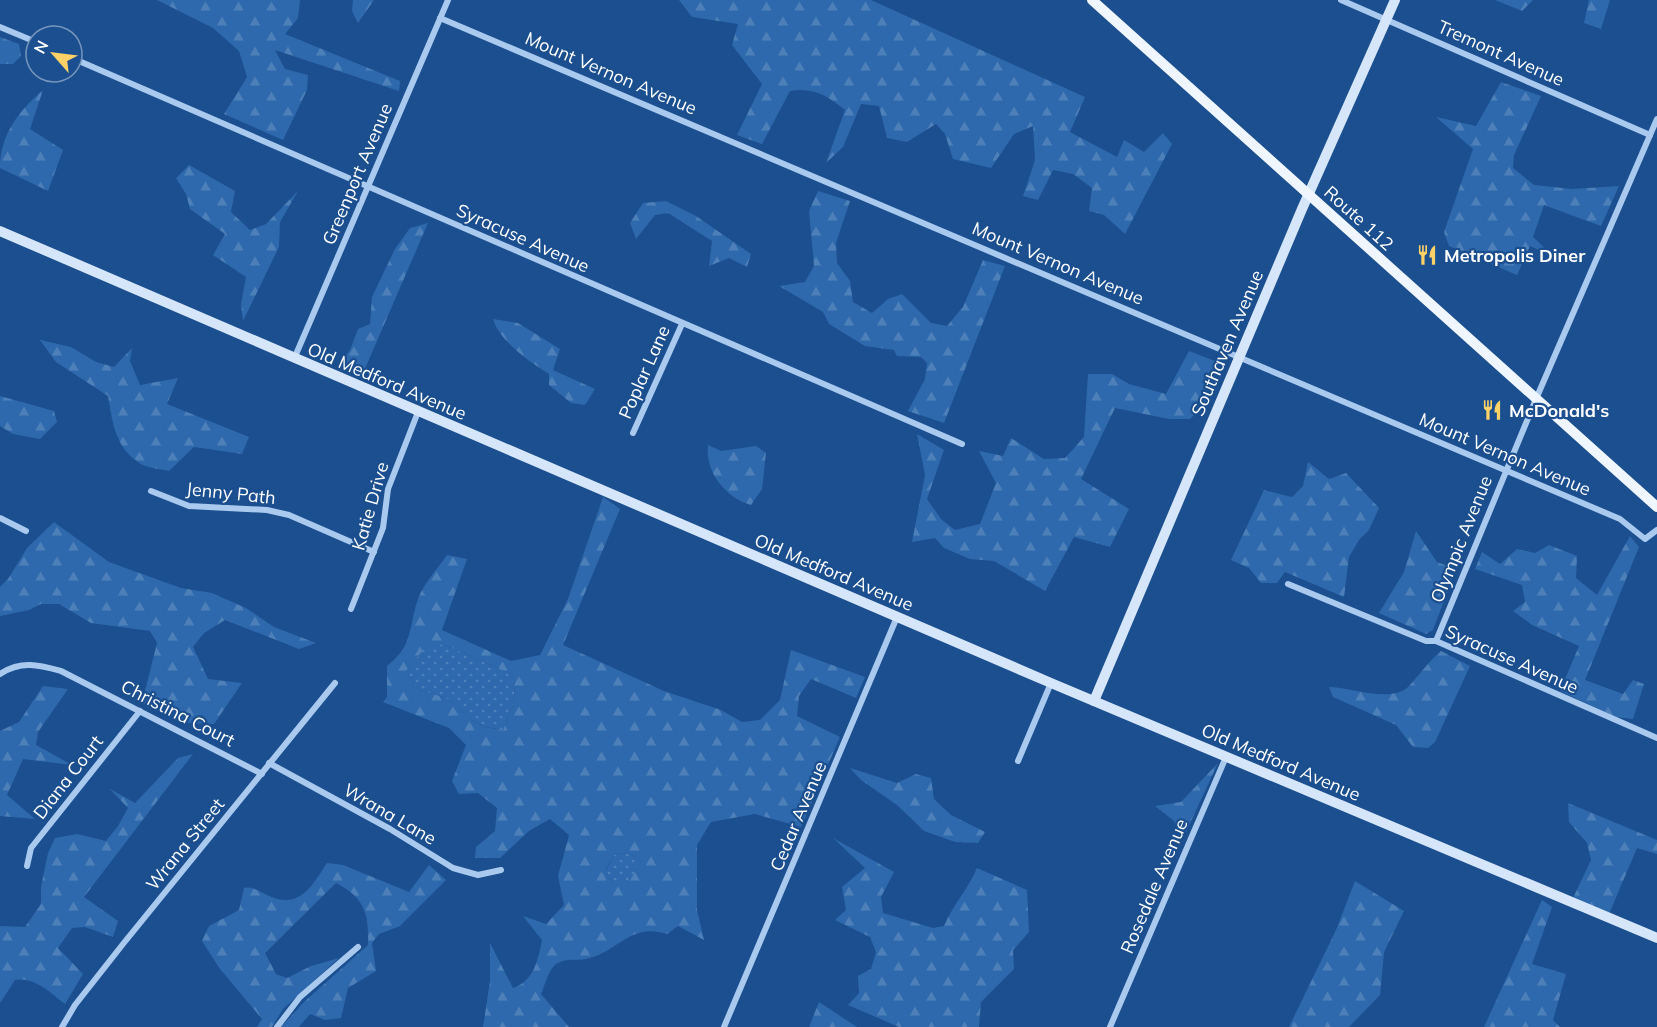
<svg xmlns="http://www.w3.org/2000/svg" width="1657" height="1027" font-family="Mulish,sans-serif">
	<style>
		.grass { fill: url(#grass-dots) }
		.forest { fill: url(#forest-firs); fill-rule: evenodd }
		.lines { fill: none; stroke-linecap: round; stroke-linejoin: round }
		.street { stroke: #a9c9ee; stroke-width: 6 }
		.secondary { stroke: #d6e6fa; stroke-width: 10 }
		.primary { stroke: #f0f6ff; stroke-width: 10 }
		.labels { text-anchor: middle; dominant-baseline: central; stroke-width: 4.5; stroke-linejoin: round; paint-order: stroke }
		.street-label { font-size: 18px; fill: #fff; stroke: #1b4f8f }
		.poi-label { font-size: 18px; font-weight: bold; fill: #fff; stroke: #1b4f8f; text-anchor: start }
	</style>
	<defs>
		<pattern id="grass-dots" width="8" height="8" patternUnits="userSpaceOnUse" patternTransform="scale(1.5)"><rect width="8" height="8" fill="#2e69ad"/><path d="M2 2h.1M6 6h.1" fill="none" stroke="#4d80b9" stroke-width="1.8" stroke-linecap="round"/></pattern>
		<pattern id="forest-firs" width="22" height="20" patternUnits="userSpaceOnUse" patternTransform="scale(1.5)"><rect width="22" height="20" fill="#2e69ad"/><path d="M5 1l3.5 6h-7zM16 11l3.5 6h-7z" fill="#4d80b9"/></pattern>
	</defs>
	<rect width="100%" height="100%" fill="#1b4f8f"/>
	<g class="grass">
		<path d="M443,644L509,673C521,693 511,710 503,730C469,725 474,719 450,701C443,695 428,693 419,690L406,671L425,647Z"/>
		<path d="M629,853L641,862L628,885L610,880L606,870L614,855Z"/>
	</g>
	<g class="forest">
		<path d="M157,0H300L298,18L285,34L400,81L399,91L275,50L285,69L308,75L307,90L283,140L224,114L247,77L239,51L213,28Z"/>
		<path d="M353,0H374L358,23L352,11Z"/>
		<path d="M679,0H871L1085,97L1070,132L1117,157L1124,140L1144,152L1163,133L1172,144L1125,234L1104,215L1089,211L1092,188L1073,174L1053,170L1038,200L1023,196L1035,160L1033,126L1014,134L991,168L953,159L945,134L936,124L907,142L887,138L879,106L861,104L843,147L826,163L845,110C828,96 813,87 790,91L762,144L737,135L762,84L732,45L738,24L692,17Z"/>
		<path d="M1495,0H1533L1522,11Z"/>
		<path d="M1589,0H1610L1601,29L1584,23Z"/>
		<path d="M0,37L19,44L21,56L13,64H0Z"/>
		<path d="M1501,82L1541,96L1514,155L1513,168L1534,185L1572,189L1619,186L1601,226L1544,205L1533,237L1553,256L1530,246L1517,275L1449,246L1444,232L1473,149L1436,117L1476,126Z"/>
		<path d="M43,90L30,129L63,150L48,191L0,168C0,134 19,111 43,90Z"/>
		<path d="M189,165L235,191L231,212L250,230L266,224L298,191L280,222L279,247L243,321L241,304L246,277L213,255L225,234L190,209L186,194L176,178Z"/>
		<path d="M818,191L850,201L836,243L837,263L850,281L853,302L872,313L888,299L902,294L931,323L947,326L963,307L983,260L1005,266L944,423L908,411L925,379L927,363L921,357L897,356L894,350L865,346L829,324L823,312L779,286L805,282L814,266L809,211Z"/>
		<path d="M666,201L696,216L751,254L747,267L729,258L709,266L712,241L668,213L655,215L636,239L630,223L643,203Z"/>
		<path d="M428,223L361,378L341,362L350,350L358,329L370,324L372,297L395,249L410,228Z"/>
		<path d="M493,319L518,323L560,349L553,370L595,389L585,405L571,403L549,385V374C530,362 500,342 493,319Z"/>
		<path d="M40,340L71,347L96,362L114,367L132,348L130,361L140,385L178,378L167,404L249,437L242,454L194,447L169,471C160,469 145,468 138,462C115,447 112,420 108,396L56,362Z"/>
		<path d="M1189,351L1215,361L1214,395L1190,419H1169L1115,408L1081,479L1129,509L1110,547L1074,537L1045,591L994,561L970,559L944,548L935,538L912,542L925,475L917,434L944,450L927,499L941,519L955,530L980,524L996,483L979,451L1003,456L1011,438L1044,459L1065,458L1084,437L1088,374H1112L1129,384L1166,394Z"/>
		<path d="M0,396L54,411L57,422L40,439L13,434L0,426Z"/>
		<path d="M708,445L721,451L756,446L766,453L762,489L751,505C725,497 705,472 708,445Z"/>
		<path d="M1308,462L1329,479L1346,473L1379,508L1369,530L1359,540L1349,557L1344,597L1285,572L1277,583H1261L1249,568L1231,560L1264,490L1292,497L1303,486Z"/>
		<path d="M603,497L620,509L563,645L664,691L721,710L742,722L760,720L780,700L791,650L865,677L856,698L811,679L799,696L797,716L840,737L801,827L755,814L711,822L697,845V910L704,940L678,926L667,934C629,922 618,953 586,959C574,961 566,957 555,965C548,971 545,985 541,994L569,1027H483L490,981V943L513,988C534,981 538,960 542,940L523,916L546,924L564,905L558,876L569,835L550,819L529,831L500,858H475L476,847L495,831L497,808L478,793L459,794L452,781L466,745L449,728L383,702L387,697V666C414,645 408,628 418,599C423,584 438,568 447,555L467,559L442,630L511,661L540,655L568,599ZM443,644L509,673C521,693 511,710 503,730C470,726 473,718 450,701C442,695 428,693 419,690L406,671L425,648ZM629,853L641,862L628,884L610,880L606,869L614,855Z"/>
		<path d="M54,522L109,562L181,588L212,593L246,608L274,627L316,643L299,649L225,620L204,633L193,647L208,679L242,683L214,724L188,723L142,703L157,643L150,631L91,623L59,604H41L29,610L0,616V587L8,579L27,548Z"/>
		<path d="M1416,531L1437,562L1456,569L1433,630L1426,634L1379,613L1404,572Z"/>
		<path d="M1630,536L1639,547L1585,680L1623,694L1633,680L1644,684L1633,719L1616,717L1560,691L1579,646L1532,625L1513,611L1525,602L1522,585L1475,569L1482,552L1500,564L1517,549L1535,553L1549,545L1577,556L1576,578L1597,595Z"/>
		<path d="M1441,651L1470,666L1435,742L1428,748L1413,747L1396,725L1333,697L1329,687C1351,687 1392,704 1409,686C1420,674 1428,662 1441,651Z"/>
		<path d="M43,686L68,689L38,732L36,745L72,765L23,759L7,795L35,819L0,816V731L19,722Z"/>
		<path d="M193,754L84,897L118,921L113,937L85,927L72,928L58,948L83,974L65,1004C51,993 34,976 15,980L0,1003V926L25,927L41,904V887L48,853L55,838L77,834L106,841L118,826L128,808L110,789L135,803L178,758Z"/>
		<path d="M1218,763L1186,832L1179,834L1174,821L1155,806L1181,802Z"/>
		<path d="M850,768L897,783L916,774L931,778L934,799L951,815L985,832L978,843L955,842L924,831L897,805L861,780Z"/>
		<path d="M1568,803L1657,840V854L1637,848L1609,914L1573,898L1591,860L1587,843L1569,822Z"/>
		<path d="M833,838L894,872L881,897L883,913L933,928L944,926C954,903 967,891 977,868L1027,890L1029,932L1013,950L1014,969L981,1002L979,1027H899L848,1005L859,993L858,976L871,969L876,952L870,937L835,920L846,910L842,887L865,868Z"/>
		<path d="M327,863L343,865L409,892L429,865L446,880L400,926L379,934L372,943L376,971L348,988L341,1018L325,1020L310,1014L299,1027H281L304,1002L368,945C369,914 365,898 336,883L265,953L276,974L287,978L311,966L339,958L283,1009L272,1027H257L262,1019L220,969L202,941L209,926L239,910L244,888C253,886 258,891 267,895C299,911 312,886 327,863Z"/>
		<path d="M1355,881L1404,911L1384,952L1380,995L1349,1027H1289L1336,930Z"/>
		<path d="M1542,900L1552,907L1532,964L1566,974L1553,1020L1560,1027H1484Z"/>
		<path d="M819,1002L857,1027H809Z"/>
	</g>
	<g class="lines">
		<g class="street">
			<path d="M1341,0L1650,135"/>
			<path d="M440,18L1620,519L1645,539L1657,530"/>
			<path d="M0,27L36,42"/>
			<path d="M72,58L962,444"/>
			<path d="M294,359L448,0"/>
			<path d="M633,433L682,324"/>
			<path d="M151,491L189,506L267,510L289,515L374,552"/>
			<path d="M0,518L26,531"/>
			<path d="M1288,584L1426,641H1436L1657,738"/>
			<path d="M351,609L383,528L388,489L418,412"/>
			<path d="M1436,641L1536,399L1657,119"/>
			<path d="M0,674C21,660 39,665 61,671L262,774"/>
			<path d="M1018,761L1051,683"/>
			<path d="M269,763L390,829L453,868L478,875L501,870"/>
			<path d="M27,866L31,848L140,711"/>
			<path d="M62,1027L75,1005L123,944L335,683"/>
			<path d="M277,1027L300,997L358,947"/>
			<path d="M724,1027L897,617"/>
			<path d="M1110,1027L1226,757"/>
		</g>
		<g class="secondary">
			<path d="M0,231L1051,683L1657,938"/>
			<path d="M1094,701L1302,209L1395,0"/>
		</g>
		<path class="primary" d="M1092,0L1657,507"/>
	</g>
	<defs>
		<g id="restaurant-bare" transform="scale(1.62)"><path d="M-5-6h1v4h1v-4h1v4h1v-4h1v5L-1.5 .5V6h-2V.5L-5-1ZM5-6V6H3V1.5H1.5Q1.5-4 5-6Z" fill="#ffd166" stroke="#1b4f8f" stroke-width="2.5" paint-order="stroke"/></g>
	</defs>
	<g fill-rule="evenodd">
		<use href="#restaurant-bare" x="1427" y="255"/>
		<use href="#restaurant-bare" x="1492" y="410"/>
	</g>
	<g class="labels">
		<g class="street-label">
			<text transform="translate(1501 53) rotate(24)">Tremont Avenue</text>
			<text transform="translate(611 73) rotate(23)">Mount Vernon Avenue</text>
			<text transform="translate(357 174) rotate(-67)">Greenport Avenue</text>
			<text transform="translate(1359 218) rotate(42)">Route 112</text>
			<text transform="translate(523 238) rotate(24)">Syracuse Avenue</text>
			<text transform="translate(1058 263) rotate(23)">Mount Vernon Avenue</text>
			<text transform="translate(1227 343) rotate(-67)">Southaven Avenue</text>
			<text transform="translate(644 372) rotate(-66)">Poplar Lane</text>
			<text transform="translate(387 381) rotate(23)">Old Medford Avenue</text>
			<text transform="translate(1505 454) rotate(23)">Mount Vernon Avenue</text>
			<text transform="translate(231 493) rotate(6)">Jenny Path</text>
			<text transform="translate(370 506) rotate(-74)">Katie Drive</text>
			<text transform="translate(1461 539) rotate(-68)">Olympic Avenue</text>
			<text transform="translate(834 572) rotate(23)">Old Medford Avenue</text>
			<text transform="translate(1512 659) rotate(24)">Syracuse Avenue</text>
			<text transform="translate(178 713) rotate(27)">Christina Court</text>
			<text transform="translate(1281 762) rotate(23)">Old Medford Avenue</text>
			<text transform="translate(68 777) rotate(-52)">Diana Court</text>
			<text transform="translate(390 814) rotate(30)">Wrana Lane</text>
			<text transform="translate(798 816) rotate(-67)">Cedar Avenue</text>
			<text transform="translate(185 844) rotate(-51)">Wrana Street</text>
			<text transform="translate(1154 886) rotate(-67)">Rosedale Avenue</text>
		</g>
		<g class="poi-label">
			<text x="1444" y="255">Metropolis Diner</text>
			<text x="1509" y="410">McDonald's</text>
		</g>
	</g>
	<g transform="translate(54 54) rotate(298)"><circle r="28" fill="#1b4f8f" stroke="#7695bc" stroke-width="1.5"/>
	<path d="M0-4.5L10 22L0 15L-10 22Z" fill="#ffd166"/>
	<text y="-9" font-size="16" font-weight="bold" text-anchor="middle" fill="#ffffff">N</text>
	</g>
</svg>
